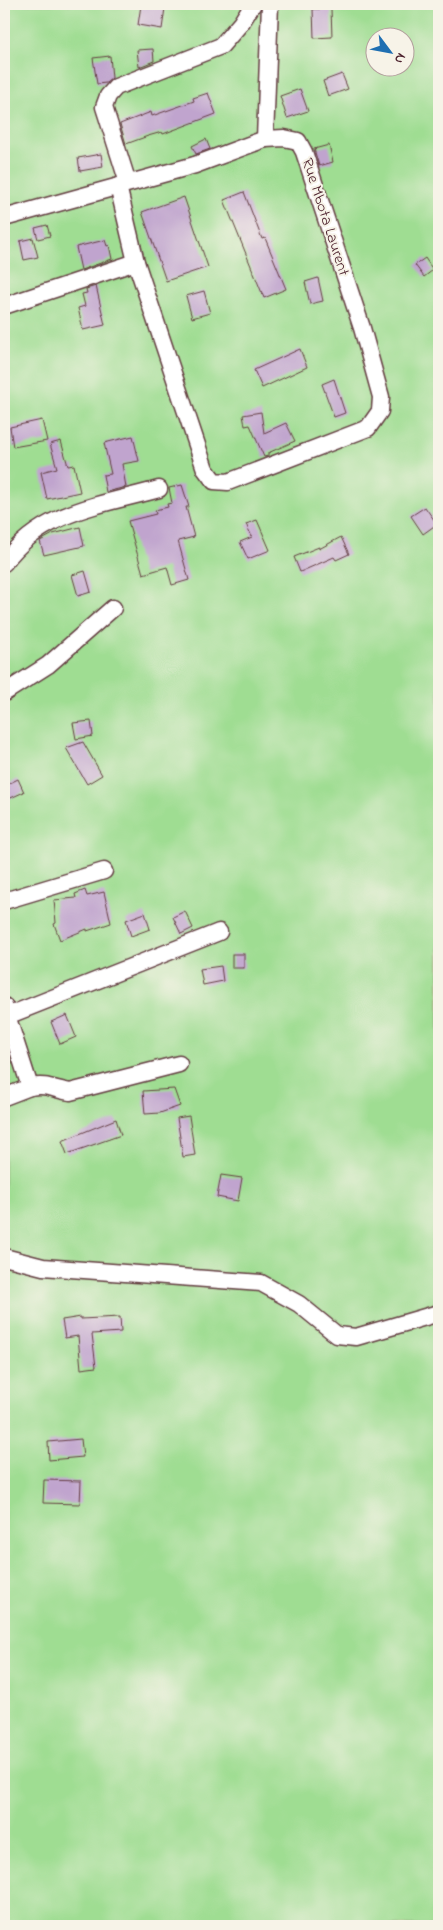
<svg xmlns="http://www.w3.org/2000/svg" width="443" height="1930" font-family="'Indie Flower',sans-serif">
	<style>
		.green { fill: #9fdd92; stroke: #747e5e; fill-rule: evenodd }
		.building { fill: #c0a4ce }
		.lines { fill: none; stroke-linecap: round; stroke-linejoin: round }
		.street-casing { stroke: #633c41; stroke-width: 19 }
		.street { stroke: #fff; stroke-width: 16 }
		.labels { text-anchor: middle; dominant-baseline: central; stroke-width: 4; stroke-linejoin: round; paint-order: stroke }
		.street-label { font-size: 16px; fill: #4a1f2b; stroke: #f7f3e8 }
	</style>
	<rect width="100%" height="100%" fill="#f7f3e8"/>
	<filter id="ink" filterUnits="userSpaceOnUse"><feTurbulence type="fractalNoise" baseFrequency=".02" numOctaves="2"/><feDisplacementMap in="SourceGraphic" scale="10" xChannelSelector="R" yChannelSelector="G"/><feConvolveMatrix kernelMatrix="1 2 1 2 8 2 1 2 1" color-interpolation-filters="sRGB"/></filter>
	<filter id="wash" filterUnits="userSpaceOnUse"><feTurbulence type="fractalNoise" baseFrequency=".0096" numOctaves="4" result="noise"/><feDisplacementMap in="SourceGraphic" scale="20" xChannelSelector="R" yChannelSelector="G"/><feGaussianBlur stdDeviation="1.12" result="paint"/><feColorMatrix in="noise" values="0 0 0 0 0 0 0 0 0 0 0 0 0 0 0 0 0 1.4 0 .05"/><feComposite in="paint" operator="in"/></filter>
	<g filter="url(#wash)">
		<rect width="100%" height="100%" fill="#f1ddbe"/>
		<path class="green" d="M4,4H439V1926H4ZM376,38H406V68H376Z"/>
		<g id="blocks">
			<g class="building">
				<path d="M141,5L165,8L162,29L138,25Z"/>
				<path d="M313,9H331L332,37L314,38Z"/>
				<path d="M153,49L154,61L139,67L137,50Z"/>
				<path d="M110,56L112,78L106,83L97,84L93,58Z"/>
				<path d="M342,74L348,89L328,96L323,81Z"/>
				<path d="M300,89L308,111L287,118L280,96Z"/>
				<path d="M208,93L216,114L163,134L162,132L148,136L126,144L120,124L151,112L152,116L194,101L193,98Z"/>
				<path d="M206,139L210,149L196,154L192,146Z"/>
				<path d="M329,145L333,162L319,166L314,149Z"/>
				<path d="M101,154L103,167L80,171L78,158Z"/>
				<path d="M244,192L262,239L265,238L286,289L264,298L224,200Z"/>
				<path d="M184,197L208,267L166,281L142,212Z"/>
				<path d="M47,225L50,236L38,239L35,228Z"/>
				<path d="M33,238L38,257L24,260L20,241Z"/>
				<path d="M105,240L107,246L109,245L112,259L81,270L76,247Z"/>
				<path d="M425,258L433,270L424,277L415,265Z"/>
				<path d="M318,278L323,301L310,304L305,282Z"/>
				<path d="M96,286L105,325L83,330L78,308L85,306L82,294L87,293L86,289Z"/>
				<path d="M204,291L210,313L192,318L186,296Z"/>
				<path d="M300,349L307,367L262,388L254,370Z"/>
				<path d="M334,379L345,413L334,417L322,384Z"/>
				<path d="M261,412L264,433L286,423L295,441L268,453V456L264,457L250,425L245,426L243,415Z"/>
				<path d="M42,420L47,441L13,447L10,427Z"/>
				<path d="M133,436L139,461L122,464L126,487L106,492L103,475L111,474L104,443Z"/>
				<path d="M61,441L68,466L74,465L80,492L47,499L41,472L57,468L50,444Z"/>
				<path d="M182,485L189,507H186L194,537L178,541L189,580L172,585L167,567L143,574L128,521L156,514L155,510L168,507L167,504L172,503L169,488Z"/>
				<path d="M425,507L437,524L423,534L411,516Z"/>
				<path d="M257,520L270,550L248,559L240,542L252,537L246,524Z"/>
				<path d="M80,527L84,546L44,555L40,541L42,540L53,534Z"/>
				<path d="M341,537L349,554L336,560L334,557L300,572L294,557L319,547V549Z"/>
				<path d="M85,571L91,592L78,596L72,575Z"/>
				<path d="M91,721L93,736L76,739L73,723Z"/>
				<path d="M83,742L102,775L87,784L66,748Z"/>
				<path d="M18,779L24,792L4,801V786Z"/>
				<path d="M85,890L87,896L104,892L111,923L87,931V929L60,940L54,924L56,923L54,900L76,898L75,894Z"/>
				<path d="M185,911L193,928L181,934L173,917Z"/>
				<path d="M145,913L150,929L131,936L126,920Z"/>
				<rect x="232" y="954" width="12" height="14"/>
				<path d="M221,966L223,981L203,985L200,969Z"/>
				<path d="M67,1015L76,1037L60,1044L51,1022Z"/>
				<path d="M174,1089L180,1106L160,1113L145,1114L143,1091Z"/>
				<path d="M189,1116L195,1155L183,1157L177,1118Z"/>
				<path d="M116,1119L121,1135L67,1154L62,1141Z"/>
				<path d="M221,1175L242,1178L238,1201L217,1197Z"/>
				<path d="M81,1317V1319L120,1317L121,1332L92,1334L96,1367L81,1369L78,1336L65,1338L62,1320Z"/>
				<path d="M81,1439L83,1457L49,1460L48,1442Z"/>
				<path d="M44,1480L81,1481L80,1504L43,1503Z"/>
			</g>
		</g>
	</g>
	<g filter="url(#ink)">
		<use href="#blocks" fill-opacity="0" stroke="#633c41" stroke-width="1"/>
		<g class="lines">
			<g class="street-casing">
				<g id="street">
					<path d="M128,183L104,107L108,96L116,87L221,46L241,23L253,4"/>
					<path d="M118,186L136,262L205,469L214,481L228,482L368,428L380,411L381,397L362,328L304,152L298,141L284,138L265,139L270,4"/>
					<path d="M4,218L195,165L265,139"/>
					<path d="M4,306L136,262"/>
					<path d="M4,563C42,511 101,505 159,489"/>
					<path d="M4,693L48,665L113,608"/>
					<path d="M4,901L104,871"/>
					<path d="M4,1006L30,1087L4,1097"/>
					<path d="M7,1016L219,932"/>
					<path d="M30,1087C48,1084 52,1089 70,1092L179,1064"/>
					<path d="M4,1257L43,1267L261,1283L299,1304L337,1335L356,1337L439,1313"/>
				</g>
			</g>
			<use href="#street" class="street"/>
		</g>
	</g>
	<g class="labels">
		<g class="street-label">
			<text transform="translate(325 217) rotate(72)">Rue Mbota Laurent</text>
		</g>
	</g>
	<rect width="443" height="1930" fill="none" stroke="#f7f3e8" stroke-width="20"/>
	<g transform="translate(390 52) rotate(122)"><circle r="24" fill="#f7f3e8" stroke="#b29e9c"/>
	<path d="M0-4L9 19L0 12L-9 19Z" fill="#1f6fb2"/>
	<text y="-8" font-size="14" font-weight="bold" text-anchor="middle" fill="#4a1f2b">N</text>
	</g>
</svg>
